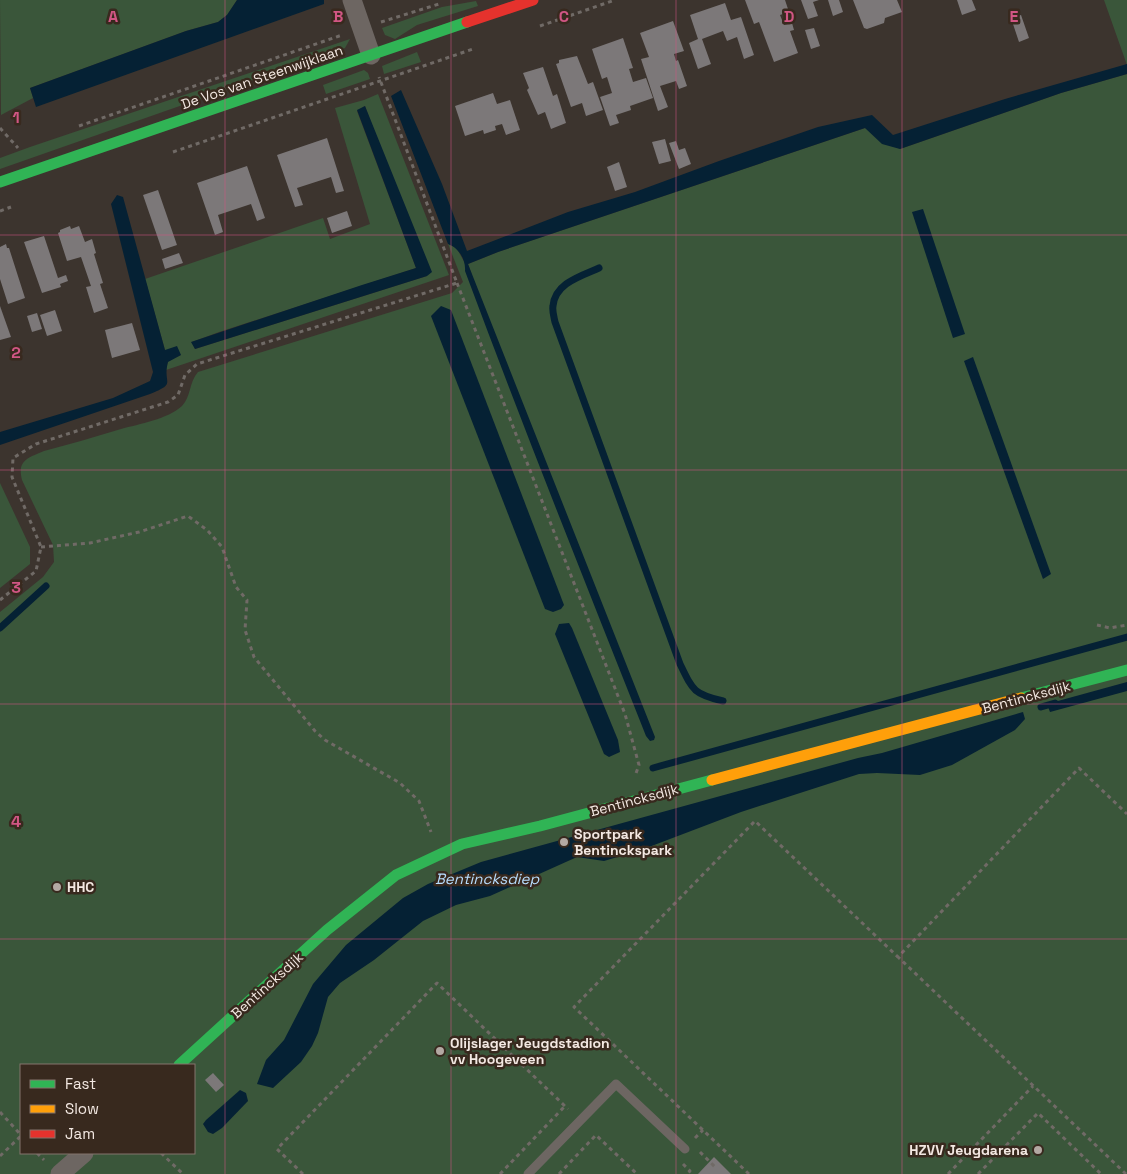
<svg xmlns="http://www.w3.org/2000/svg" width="1127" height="1174" font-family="'Space Grotesk',sans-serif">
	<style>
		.green { fill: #3a563a; fill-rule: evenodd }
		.water { fill: #052134 }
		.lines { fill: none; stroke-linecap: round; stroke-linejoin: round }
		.stream { stroke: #052134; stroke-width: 7 }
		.building { fill: #7c7879 }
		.path { stroke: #706a66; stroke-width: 3; stroke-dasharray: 4 4; stroke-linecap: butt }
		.lane { stroke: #6d6662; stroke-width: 9 }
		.street { stroke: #6d6662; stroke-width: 19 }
		.fast { stroke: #30b455; stroke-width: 11 }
		.slow { stroke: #ff9f0a; stroke-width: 11 }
		.jam { stroke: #e5322d; stroke-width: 11 }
		.grid { fill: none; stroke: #d15684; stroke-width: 1; stroke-opacity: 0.55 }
		.poi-dot { fill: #b3a9a3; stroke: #38291e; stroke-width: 2 }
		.labels { text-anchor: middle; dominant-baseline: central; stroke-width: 5; stroke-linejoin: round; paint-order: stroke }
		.street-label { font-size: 14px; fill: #f3e8e2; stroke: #38291e }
		.poi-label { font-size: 14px; font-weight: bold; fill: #f3e8e2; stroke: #38291e; text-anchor: start }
		.water-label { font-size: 15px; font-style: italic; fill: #b8deff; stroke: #38291e }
		.grid-label { font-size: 16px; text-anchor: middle; font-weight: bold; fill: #d15684; stroke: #38291e; stroke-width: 5; stroke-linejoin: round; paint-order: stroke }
	</style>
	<rect width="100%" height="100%" fill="#3c342e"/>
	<g class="green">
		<path d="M0,0H237L227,15L218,22L186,31L30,88L33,98L1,115Z"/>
		<path d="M1104,0H1127V65Z"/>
		<path d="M476,1L478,6L417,25L395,39L385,35L382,28L442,7Z"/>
		<path d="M350,39L345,48L0,169V158L30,147Z"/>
		<path d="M417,52L421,62L384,74L382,66Z"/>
		<path d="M364,70L368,73L370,79L326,94L323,85Z"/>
		<path d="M1127,74V1174H0V612L43,577L54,562L53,545L22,480C17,460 28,458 44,451C70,444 95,437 121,429C139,424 168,419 182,406C191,397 189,382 198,372L452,293L463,282L448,244L456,247L466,265L469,278L472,275L468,264L498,252L865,128L900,149L1061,93ZM21,1065H194V1153H21Z"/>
		<path d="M378,94L449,275L166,370L168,361L181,355L165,350L145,279L323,218L330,239L370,224L335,108L364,100ZM365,106L427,276L195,349L192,342L219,332L416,268L357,111Z"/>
		<path d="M0,483L30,547V564L0,588Z"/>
	</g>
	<g class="water">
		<path d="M237,0H324V4L36,107L30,88L186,31L218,22L227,15Z"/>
		<path d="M1127,64V74L1061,93L900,149L882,144L865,128L498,252L468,264L655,737L654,740L650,741L646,736C585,582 523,427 465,271C466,260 459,248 448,244L391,96L401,90L442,184L467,251L568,212L635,192L719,161L818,127L872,115L893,135L1005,99Z"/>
		<path d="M365,106L432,272L427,276L195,349L191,342L362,285L416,268L357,110Z"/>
		<path d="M117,195L123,197L165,350L177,346L181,355L168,362C162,384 178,383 150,394L0,445V432L113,398L150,381L153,372L111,204Z"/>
		<path d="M923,209L965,334L953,338L912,212Z"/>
		<path d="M441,306L451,310L564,605L561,609L553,612L545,609L431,316Z"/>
		<path d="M973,357L1051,574L1043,579L964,361Z"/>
		<path d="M569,623L572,628L618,740L620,752L609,757L604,754L555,634L559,624Z"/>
		<path d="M1127,682V691L1050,712L1047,704Z"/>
		<path d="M1023,712L1025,719L1015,730L952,765L920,775L877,773L859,774L741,812L641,850L604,861L577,857L490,896L456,905L423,921L374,960L340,983L328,997L318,1033L312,1046L301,1062L273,1088L257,1084L266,1060L284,1040L313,984L346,945L403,898L428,884L481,862L858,758L882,753Z"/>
		<path d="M240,1090L246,1093L248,1101L222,1128L213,1134L208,1132L203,1124L206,1120Z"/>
	</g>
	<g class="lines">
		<g class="stream">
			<path d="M599,268C581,276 555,283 553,306C552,311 554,317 555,322L680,664C693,691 694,694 723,701"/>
			<path d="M0,628L46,586"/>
			<path d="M1041,707L1055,703"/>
			<path d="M653,768L1127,637"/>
		</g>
	</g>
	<g class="building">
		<path d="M745,0H785L789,12L780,15L784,25L792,23L794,30L790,31L798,53L774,62L759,22L754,24Z"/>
		<path d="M801,0H819L813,2L818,16L808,19Z"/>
		<path d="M828,0H839L843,12L833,16Z"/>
		<path d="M853,0H897L902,12L885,18L884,23L867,29L864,28Z"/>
		<path d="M957,0H972L976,10L962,15Z"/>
		<path d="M725,3L731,20L741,17L754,55L744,59L737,37L727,41L723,31L702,39L711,64L698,69L689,43L698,39L690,15Z"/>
		<path d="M1021,15L1029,38L1019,42L1011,18Z"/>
		<path d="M673,21L684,51L674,54L676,61L678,60L687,86L679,89L676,81L660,86L668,107L658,111L641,59L649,57L640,33Z"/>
		<path d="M814,28L820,46L811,49L805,30Z"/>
		<path d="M623,38L633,68L629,69L633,82L646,78L653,98L630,106L631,110L616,115L619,123L610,126L600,97L612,93L607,77L602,79L592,49Z"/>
		<path d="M577,56L588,84L593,82L603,110L586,116L582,103L571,107L556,64L559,63V60Z"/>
		<path d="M543,67L553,96L557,94L566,123L551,129L545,112L538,115L527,90L529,88L523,73Z"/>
		<path d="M493,93L497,104L510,100L520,130L506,135L502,124L495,126L496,130L484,134L483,130L465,136L455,106Z"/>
		<path d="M327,138L344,191L336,193L331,177L297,188L303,205L295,207L277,155Z"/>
		<path d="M665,139L671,161L659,164L652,142Z"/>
		<path d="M676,141L679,150L685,148L691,164L679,169L669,143Z"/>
		<path d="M619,162L627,187L615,191L607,167Z"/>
		<path d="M247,166L265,218L257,221L251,204L218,215L223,232L215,235L197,183Z"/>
		<path d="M158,190L177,245L162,250L143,195Z"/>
		<path d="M347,211L352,226L332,233L327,218Z"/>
		<path d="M70,226L71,229L79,226L85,242L92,239L96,253L94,254L103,283L100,284L108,308L94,313L86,287L91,286L81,257L67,261L58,233L60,232V230Z"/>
		<path d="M44,236L58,278L66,275L68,281L60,284L61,287L42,293L24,242Z"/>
		<path d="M6,244L7,248H9L25,298L8,304L0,279V247Z"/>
		<path d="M179,253L183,263L165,269L162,259Z"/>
		<path d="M0,306L11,337L0,340Z"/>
		<path d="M55,310L62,331L47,336L40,315Z"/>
		<path d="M37,313L42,329L32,332L27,316Z"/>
		<path d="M132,323L140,350L112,358L105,330Z"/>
		<path d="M213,1073L224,1085L216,1092L205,1080Z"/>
		<path d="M714,1157L731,1174H698Z"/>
	</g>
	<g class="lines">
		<g class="path">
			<path d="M381,22L439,4"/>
			<path d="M540,26L615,0"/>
			<path d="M79,126L342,35"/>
			<path d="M0,128L18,148"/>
			<path d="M173,152L473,49"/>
			<path d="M0,211L11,207"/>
			<path d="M457,283L625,714L639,765L635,776"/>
			<path d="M41,547L90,543L139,532L188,516L207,530L222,547L236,587L247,600L245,630L254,657L315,731L325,740L400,783L419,801L431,832"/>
			<path d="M0,600L36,571L41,547L12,477L13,458L36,444L168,402L178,395L185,375L197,364L457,283L379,77"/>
			<path d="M1097,625L1110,628L1127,625"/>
			<path d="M0,1112L21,1135"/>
			<path d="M695,1138L703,1130"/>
			<path d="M700,1152L715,1167"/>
			<path d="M37,1153L44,1160"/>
			<path d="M161,1153L183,1174"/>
			<path d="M0,1156L21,1136"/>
			<path d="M683,1164L690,1171L687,1174"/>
			<path d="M303,1174L277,1149L437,983L568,1109"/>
			<path d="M500,1174L565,1106"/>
			<path d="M559,1174L596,1135L637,1174"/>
			<path d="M749,1174L574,1007L755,821L898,957"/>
			<path d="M948,1174L1033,1086"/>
			<path d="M978,1174L1038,1113L1101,1174"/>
			<path d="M1126,1174L898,957L1079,768L1127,814"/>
		</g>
		<path class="lane" d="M528,1174L616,1084L685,1149"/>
		<g class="street">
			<path d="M352,0L371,55"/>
			<path d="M60,1174L84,1153"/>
		</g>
		<g class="fast">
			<path d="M0,182L467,22"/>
			<path d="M1021,698L1127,670"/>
			<path d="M179,1065L327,930L396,875L462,844L540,826L712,780"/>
		</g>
		<path class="slow" d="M712,780L1021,698"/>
		<path class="jam" d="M467,22L533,0"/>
	</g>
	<path class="grid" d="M225,0V1174M451,0V1174M676,0V1174M902,0V1174M0,235H1127M0,470H1127M0,704H1127M0,939H1127"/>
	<g class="poi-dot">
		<circle cx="564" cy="842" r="5"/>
		<circle cx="57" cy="887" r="5"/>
		<circle cx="440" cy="1051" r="5"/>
		<circle cx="1038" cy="1150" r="5"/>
	</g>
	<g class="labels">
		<g class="street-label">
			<text transform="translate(262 77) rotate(-19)">De Vos van Steenwijklaan</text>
			<text transform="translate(1026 697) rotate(-15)">Bentincksdijk</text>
			<text transform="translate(634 800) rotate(-15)">Bentincksdijk</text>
			<text transform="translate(267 985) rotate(-42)">Bentincksdijk</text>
		</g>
		<g class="poi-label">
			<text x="574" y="834">Sportpark<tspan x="574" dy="16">Bentinckspark</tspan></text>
			<text x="67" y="887">HHC</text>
			<text x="450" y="1043">Olijslager Jeugdstadion<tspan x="450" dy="16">vv Hoogeveen</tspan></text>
			<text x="1028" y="1150" text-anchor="end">HZVV Jeugdarena</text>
		</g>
		<g class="water-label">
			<text x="487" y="878">Bentincksdiep</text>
		</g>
	</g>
	<g class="grid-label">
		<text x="113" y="22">A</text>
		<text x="338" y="22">B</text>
		<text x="564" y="22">C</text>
		<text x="789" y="22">D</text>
		<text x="1014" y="22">E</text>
		<text x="16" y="123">1</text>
		<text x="16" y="358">2</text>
		<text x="16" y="593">3</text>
		<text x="16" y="827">4</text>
	</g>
	<rect x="20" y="1064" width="175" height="90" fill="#38291e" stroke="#83756c"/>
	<rect x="30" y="1080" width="25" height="8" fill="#30b455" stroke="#83756c"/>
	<text x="65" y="1089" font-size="15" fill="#f3e8e2">Fast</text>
	<rect x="30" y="1105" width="25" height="8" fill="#ff9f0a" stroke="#83756c"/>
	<text x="65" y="1114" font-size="15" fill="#f3e8e2">Slow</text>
	<rect x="30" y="1130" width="25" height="8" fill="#e5322d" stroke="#83756c"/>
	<text x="65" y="1139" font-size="15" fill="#f3e8e2">Jam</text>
</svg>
